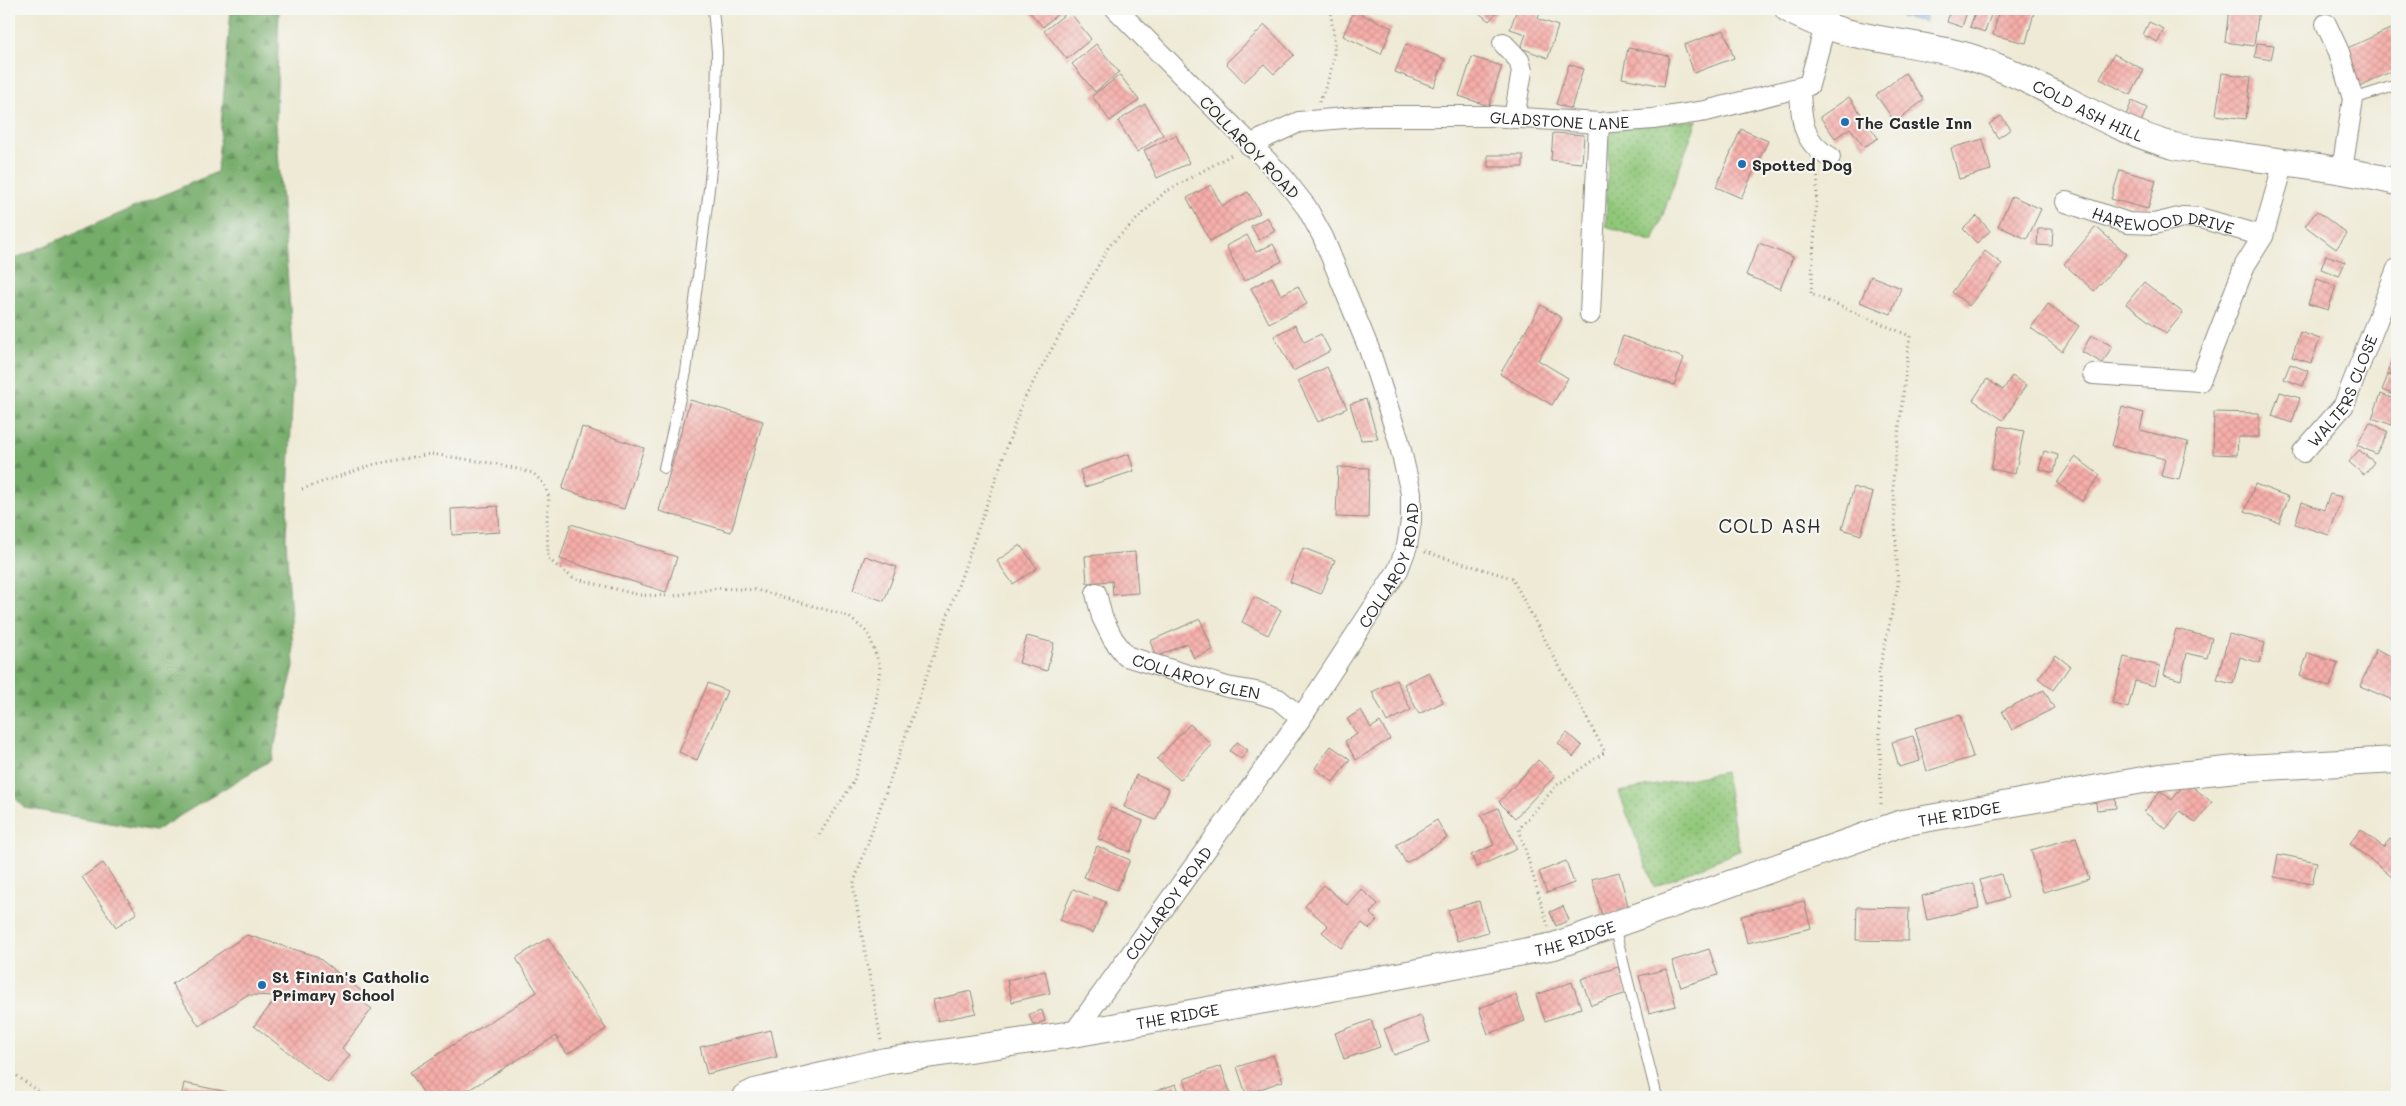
<svg xmlns="http://www.w3.org/2000/svg" width="2406" height="1106" font-family="Mali,sans-serif">
	<style>
		.forest { fill: url(#forest-firs); stroke: #506c4a }
		.garden { fill: url(#garden-dots); stroke: #5e7952 }
		.water { fill: url(#water-waves); stroke: #516e89 }
		.building { fill: url(#building-cross-hatch) }
		.lines { fill: none; stroke-linecap: round; stroke-linejoin: round }
		.service-casing { stroke: #8c8a80; stroke-width: 12 }
		.minor-casing { stroke: #8c8a80; stroke-width: 22 }
		.tertiary-casing { stroke: #8c8a80; stroke-width: 28 }
		.path { stroke: #8c8a80; stroke-width: 3; stroke-dasharray: 1 4; stroke-linecap: butt }
		.service { stroke: #fff; stroke-width: 10 }
		.minor { stroke: #fff; stroke-width: 20 }
		.tertiary { stroke: #fff; stroke-width: 26 }
		.poi-dot { fill: #1f6fb2; stroke: #f6f6f2; stroke-width: 2 }
		.labels { text-anchor: middle; dominant-baseline: central; stroke-width: 4.5; stroke-linejoin: round; paint-order: stroke }
		.street-label { font-size: 16px; fill: #2b2b2b; stroke: #f6f6f2 }
		.poi-label { font-size: 16px; font-weight: bold; fill: #2b2b2b; stroke: #f6f6f2; text-anchor: start }
		.quarter-label { font-size: 19px; letter-spacing: 1px; fill: #2b2b2b; stroke: #f6f6f2 }
	</style>
	<defs>
		<pattern id="forest-firs" width="22" height="20" patternUnits="userSpaceOnUse" patternTransform="scale(1.25)"><rect width="22" height="20" fill="#74ac69"/><path d="M5 1l3.5 6h-7zM16 11l3.5 6h-7z" fill="#5f8c57"/></pattern>
		<pattern id="garden-dots" width="8" height="8" patternUnits="userSpaceOnUse" patternTransform="scale(1.25)"><rect width="8" height="8" fill="#90c779"/><path d="M2 2h.1M6 6h.1" fill="none" stroke="#76a263" stroke-width="1.8" stroke-linecap="round"/></pattern>
		<pattern id="water-waves" width="16" height="10" patternUnits="userSpaceOnUse" patternTransform="scale(1.25)"><rect width="16" height="10" fill="#77b0e7"/><path d="M0 5q4-4 8 0t8 0" fill="none" stroke="#628fbb"/></pattern>
		<pattern id="building-cross-hatch" width="8" height="8" patternUnits="userSpaceOnUse" patternTransform="scale(1.25)"><rect width="8" height="8" fill="#f6aeaa"/><path d="M0 0l8 8M0 8l8-8" fill="none" stroke="#d39692"/></pattern>
	</defs>
	<rect width="100%" height="100%" fill="#f6f6f2"/>
	<filter id="ink" filterUnits="userSpaceOnUse"><feTurbulence type="fractalNoise" baseFrequency=".02" numOctaves="2"/><feDisplacementMap in="SourceGraphic" scale="10" xChannelSelector="R" yChannelSelector="G"/><feConvolveMatrix kernelMatrix="1 2 1 2 8 2 1 2 1" color-interpolation-filters="sRGB"/></filter>
	<filter id="wash" filterUnits="userSpaceOnUse"><feTurbulence type="fractalNoise" baseFrequency=".0096" numOctaves="4" result="noise"/><feDisplacementMap in="SourceGraphic" scale="20" xChannelSelector="R" yChannelSelector="G"/><feGaussianBlur stdDeviation="1.12" result="paint"/><feColorMatrix in="noise" values="0 0 0 0 0 0 0 0 0 0 0 0 0 0 0 0 0 1.4 0 .05"/><feComposite in="paint" operator="in"/></filter>
	<g filter="url(#wash)">
		<rect width="100%" height="100%" fill="#eeead5"/>
		<path class="forest" d="M231,9H279L276,124L294,361L286,539L294,666L271,760L155,831L25,808L9,792V261L217,172Z"/>
		<g class="garden">
			<path d="M1697,120L1653,242L1606,226L1609,128Z"/>
			<path d="M1725,772L1735,830L1741,850L1654,887L1619,792Z"/>
		</g>
		<path class="water" d="M1902,9L1927,10L1925,22L1901,17Z"/>
		<g id="blocks">
			<g class="building">
				<path d="M1027,9H1063L1043,27Z"/>
				<path d="M1474,9H1500L1489,21Z"/>
				<path d="M1517,9H1541L1538,19L1558,26L1548,58L1521,48L1526,34L1510,29Z"/>
				<path d="M1951,9H1968L1962,27L1947,22Z"/>
				<path d="M1976,9H1993L1985,32L1970,27Z"/>
				<path d="M1999,9H2035L2026,43L1993,35Z"/>
				<path d="M2229,9H2259L2254,46L2225,42Z"/>
				<path d="M1069,11L1091,39L1067,59L1044,31Z"/>
				<path d="M1354,11L1392,28L1381,54L1343,36Z"/>
				<path d="M2149,22L2164,29L2158,42L2143,35Z"/>
				<path d="M1265,25L1294,55L1274,74L1264,64L1244,82L1226,63Z"/>
				<path d="M2390,29L2397,45V69L2359,86L2343,50Z"/>
				<path d="M1724,30L1734,58L1694,73L1684,45Z"/>
				<path d="M2257,43L2274,45L2271,60L2255,57Z"/>
				<path d="M1096,44L1119,72L1095,92L1072,64Z"/>
				<path d="M1406,44L1445,59L1434,87L1395,72Z"/>
				<path d="M1628,48L1669,56L1664,86L1622,78Z"/>
				<path d="M2114,54L2144,70L2131,95L2100,79Z"/>
				<path d="M1472,57L1502,66L1489,106L1459,96Z"/>
				<path d="M1569,64L1583,69L1571,109L1556,104Z"/>
				<path d="M1905,73L1924,100L1895,122L1876,95Z"/>
				<path d="M2222,73L2251,77L2246,119L2216,115Z"/>
				<path d="M1120,75L1139,100L1110,121L1092,96Z"/>
				<path d="M1849,97L1878,138L1864,147L1850,128L1835,138L1820,117Z"/>
				<path d="M2132,101L2147,108L2141,122L2126,115Z"/>
				<path d="M1145,104L1163,135L1137,152L1118,121Z"/>
				<path d="M2001,116L2011,129L1998,138L1989,124Z"/>
				<path d="M1741,129L1768,141L1741,198L1716,187Z"/>
				<path d="M1553,133L1584,135L1582,163L1551,160Z"/>
				<path d="M1176,135L1189,163L1157,178L1144,150Z"/>
				<path d="M1983,139L1991,170L1959,179L1951,148Z"/>
				<rect x="1488" y="155" width="35" height="12"/>
				<path d="M2120,170L2156,180L2148,209L2111,199Z"/>
				<path d="M1211,185L1222,206L1248,192L1260,213L1210,241L1187,198Z"/>
				<path d="M2012,196L2041,209L2027,239L1998,226Z"/>
				<path d="M2317,211L2347,234L2336,249L2305,226Z"/>
				<path d="M1977,216L1990,231L1977,243L1963,229Z"/>
				<path d="M1267,217L1275,231L1259,240L1251,226Z"/>
				<path d="M2096,227L2127,254L2094,291L2064,264Z"/>
				<path d="M2038,229H2053L2052,246L2037,245Z"/>
				<path d="M1247,235L1256,252L1273,244L1282,261L1244,281L1226,246Z"/>
				<path d="M1759,243L1793,257L1780,289L1746,275Z"/>
				<path d="M1985,251L2002,264L1969,306L1952,292Z"/>
				<path d="M2326,255L2345,262L2339,276L2321,269Z"/>
				<path d="M1871,276L1901,288L1891,314L1860,302Z"/>
				<path d="M1272,277L1281,295L1298,286L1307,304L1269,323L1251,288Z"/>
				<path d="M2317,279L2336,286L2328,310L2308,304Z"/>
				<path d="M2144,282L2183,313L2166,334L2126,304Z"/>
				<path d="M2048,304L2079,326L2062,351L2031,328Z"/>
				<path d="M1541,305L1562,318L1538,360L1568,378L1552,405L1500,374Z"/>
				<path d="M1295,325L1304,342L1321,334L1330,351L1293,371L1274,336Z"/>
				<path d="M2300,332L2320,339L2311,363L2292,357Z"/>
				<path d="M2091,335L2112,346L2103,363L2082,352Z"/>
				<path d="M1623,336L1684,358L1674,385L1613,363Z"/>
				<path d="M2395,349L2397,350V377L2387,373Z"/>
				<path d="M2290,364L2308,371L2303,386L2284,379Z"/>
				<path d="M1327,367L1347,408L1318,422L1298,381Z"/>
				<path d="M2388,375L2397,379V396L2382,390Z"/>
				<path d="M2012,376L2026,385L2003,420L1973,400L1987,379L2003,390Z"/>
				<path d="M2280,392L2300,398L2292,423L2272,416Z"/>
				<path d="M2381,394L2397,400V409L2392,425L2372,418Z"/>
				<path d="M1366,399L1378,439L1361,440L1350,404Z"/>
				<path d="M690,400L763,421L731,532L659,511Z"/>
				<path d="M2122,407L2144,413L2140,430L2188,442L2179,480L2161,476L2165,459L2112,446Z"/>
				<path d="M2214,412L2259,413V437H2238L2237,455L2213,454Z"/>
				<path d="M2370,422L2388,432L2376,454L2357,445Z"/>
				<path d="M2000,426L2024,431L2015,474L1991,469Z"/>
				<path d="M582,427L644,448L624,509L562,489Z"/>
				<path d="M2359,450L2374,462L2364,475L2349,462Z"/>
				<path d="M2044,451L2058,455L2054,473L2039,469Z"/>
				<path d="M1129,454L1134,471L1085,487L1080,470Z"/>
				<path d="M2075,457L2100,475L2082,501L2057,483Z"/>
				<path d="M1338,467L1369,468L1368,518L1336,517Z"/>
				<path d="M2255,484L2289,497L2279,523L2245,511Z"/>
				<path d="M1854,487L1873,493L1861,535L1842,529Z"/>
				<path d="M2330,494L2342,497L2329,535L2295,524L2302,502L2324,510Z"/>
				<path d="M498,506L500,532L452,535L451,509Z"/>
				<path d="M571,524L677,557L666,592L560,559Z"/>
				<path d="M1020,545L1037,568L1013,584L997,561Z"/>
				<path d="M1303,548L1335,560L1321,594L1290,582Z"/>
				<path d="M1135,552L1138,593L1113,595L1112,581L1087,583L1085,556Z"/>
				<path d="M865,556L897,567L884,601L853,590Z"/>
				<path d="M1254,597L1281,610L1268,635L1242,622Z"/>
				<path d="M1200,619L1213,650L1194,658L1187,643L1156,657L1150,641Z"/>
				<path d="M2176,629L2212,638L2207,658L2187,653L2181,680L2164,675Z"/>
				<path d="M2229,634L2265,643L2260,663L2240,657L2233,684L2217,680Z"/>
				<path d="M1027,636L1054,643L1047,671L1019,663Z"/>
				<path d="M2376,649L2397,659V702L2360,686Z"/>
				<path d="M2308,653L2338,663L2330,687L2300,676Z"/>
				<path d="M2056,655L2070,666L2053,690L2038,678Z"/>
				<path d="M2124,657L2160,666L2155,686L2135,681L2128,708L2112,703Z"/>
				<path d="M1429,672L1443,702L1419,714L1404,684Z"/>
				<path d="M1396,680L1411,710L1387,722L1372,692Z"/>
				<path d="M708,683L727,691L697,760L679,752Z"/>
				<path d="M2044,690L2054,708L2012,730L2002,711Z"/>
				<path d="M1361,710L1371,728L1380,722L1390,739L1356,760L1345,741L1357,734L1347,719Z"/>
				<path d="M1960,715L1973,757L1927,771L1915,728Z"/>
				<path d="M1190,724L1212,745L1180,780L1157,759Z"/>
				<path d="M1567,733L1582,746L1573,757L1558,743Z"/>
				<path d="M1913,736L1920,761L1899,767L1892,742Z"/>
				<path d="M1237,742L1248,750L1241,759L1230,751Z"/>
				<path d="M1331,746L1350,759L1333,782L1315,768Z"/>
				<path d="M1538,760L1555,776L1515,818L1499,802Z"/>
				<path d="M1136,775L1169,789L1156,820L1124,807Z"/>
				<path d="M2186,782L2212,802L2196,823L2180,811L2166,829L2144,812L2160,791L2172,800Z"/>
				<path d="M2115,796L2116,808L2097,810L2095,799Z"/>
				<path d="M1111,808L1143,821L1130,852L1098,839Z"/>
				<path d="M1498,808L1517,849L1477,867L1471,855L1494,845L1481,815Z"/>
				<path d="M1437,820L1447,838L1406,863L1396,845Z"/>
				<path d="M2361,829L2383,847L2390,839L2397,845V881L2350,843Z"/>
				<path d="M2076,837L2089,879L2043,892L2031,850Z"/>
				<path d="M1097,846L1130,860L1117,890L1084,877Z"/>
				<path d="M2278,854L2317,862L2312,884L2274,877Z"/>
				<path d="M1566,861L1574,883L1547,893L1539,872Z"/>
				<path d="M103,863L137,913L116,927L82,877Z"/>
				<path d="M1619,872L1629,909L1602,916L1592,879Z"/>
				<path d="M2001,874L2008,898L1987,904L1980,880Z"/>
				<path d="M1974,883L1979,908L1927,920L1922,896Z"/>
				<path d="M1324,885L1347,905L1361,889L1378,904L1370,914L1377,920L1369,929L1362,923L1341,948L1322,932L1328,926L1305,906Z"/>
				<path d="M1073,889L1106,902L1093,933L1060,920Z"/>
				<path d="M1479,901L1488,932L1457,941L1448,910Z"/>
				<path d="M1804,901L1811,928L1747,943L1741,916Z"/>
				<path d="M1563,906L1569,920L1556,926L1550,912Z"/>
				<path d="M1857,907L1909,908L1908,941L1856,940Z"/>
				<path d="M247,935L316,956L365,994L360,1000L372,1009L342,1048L350,1055L328,1083L254,1026L278,996L247,995L199,1026L172,984Z"/>
				<path d="M548,938L606,1029L567,1054L556,1036L467,1091L471,1097H426L410,1072L537,992L516,958Z"/>
				<path d="M1709,949L1718,975L1681,987L1672,961Z"/>
				<path d="M1618,967L1627,993L1591,1005L1581,979Z"/>
				<path d="M1666,969L1676,1006L1649,1013L1639,976Z"/>
				<path d="M1045,971L1050,993L1012,1002L1007,980Z"/>
				<path d="M1572,982L1581,1008L1545,1021L1536,995Z"/>
				<path d="M971,991L976,1013L938,1021L933,1000Z"/>
				<path d="M1516,995L1525,1021L1488,1034L1479,1008Z"/>
				<path d="M1042,1010L1045,1021L1033,1025L1029,1014Z"/>
				<path d="M1421,1016L1430,1042L1394,1055L1384,1029Z"/>
				<path d="M1371,1020L1380,1047L1344,1059L1335,1033Z"/>
				<path d="M771,1030L777,1057L707,1074L700,1047Z"/>
				<path d="M1273,1055L1283,1081L1246,1094L1237,1067Z"/>
				<path d="M1221,1066L1230,1092L1216,1097H1191L1184,1079Z"/>
				<path d="M184,1083L227,1092L226,1097H181Z"/>
				<path d="M1176,1084L1181,1097H1139Z"/>
			</g>
		</g>
	</g>
	<g filter="url(#ink)">
		<use href="#blocks" fill-opacity="0" stroke="#8c8a80" stroke-width="1"/>
		<g class="lines">
			<g class="service-casing">
				<g id="service">
					<path d="M2353,99L2397,85"/>
					<path d="M664,468L686,372L709,189L716,119L717,52L713,9"/>
					<path d="M1614,926L1657,1097"/>
				</g>
			</g>
			<g class="minor-casing">
				<g id="minor">
					<path d="M2326,24L2339,52L2353,99L2342,170"/>
					<path d="M1503,43L1519,60L1522,71L1514,118"/>
					<path d="M1800,88C1801,116 1801,142 1830,157"/>
					<path id="s1" d="M1249,145L1299,122L1367,116H1490L1599,123L1653,119L1706,111L1809,85L1825,26"/>
					<path id="s2" d="M2066,202L2128,223L2154,224L2183,217L2200,218L2263,236L2245,265L2200,381L2093,374"/>
					<path d="M2263,236L2284,162"/>
					<path d="M1590,314L1599,123"/>
					<path id="s3" d="M2303,452L2344,405L2397,269"/>
					<path id="s4" d="M1096,593L1102,617L1113,639L1126,656L1227,687L1256,692L1278,699L1301,718"/>
					<path id="s5" d="M1073,1034L1301,718L1398,570L1407,546L1411,521V493L1398,438L1369,349L1323,237L1307,208L1282,176L1116,9"/>
				</g>
			</g>
			<g class="tertiary-casing">
				<g id="tertiary">
					<path id="s6" d="M1788,9C1843,42 1910,39 1970,57C2041,79 2102,127 2174,146C2195,151 2219,152 2241,156C2293,163 2346,170 2397,182"/>
					<path id="s7" d="M745,1097L755,1092L885,1061L1073,1034L1376,980L1554,946L1902,823L2160,777L2246,768L2397,760"/>
				</g>
			</g>
			<g class="path">
				<path d="M1319,102C1329,80 1336,61 1334,36C1333,27 1330,19 1332,9"/>
				<path d="M1818,172L1811,294L1910,336L1893,479L1898,585L1879,672L1881,807"/>
				<path d="M302,489L375,464L431,454L498,464L533,473L544,484L549,497L547,518L548,559L573,578L639,595L673,596L717,588L757,590L848,616L868,633L880,666L875,709L853,783L817,838"/>
				<path d="M1425,552L1512,578L1605,752L1557,785L1519,829L1548,926"/>
				<path d="M881,1040L853,885L1023,401L1109,246L1165,192L1233,154"/>
				<path d="M9,1070L46,1097"/>
				<path d="M361,1097H362"/>
			</g>
			<use href="#service" class="service"/>
			<use href="#minor" class="minor"/>
			<use href="#tertiary" class="tertiary"/>
		</g>
	</g>
	<g class="poi-dot">
		<circle cx="1845" cy="122" r="5"/>
		<circle cx="1742" cy="164" r="5"/>
		<circle cx="262" cy="985" r="5"/>
	</g>
	<g class="labels">
		<g class="street-label">
			<text stroke="none"><textPath href="#s6" startOffset="319">COLD ASH HILL</textPath></text>
			<text stroke="none"><textPath href="#s1" startOffset="316">GLADSTONE LANE</textPath></text>
			<text transform="translate(1250 147) rotate(46)">COLLAROY ROAD</text>
			<text stroke="none"><textPath href="#s2" startOffset="101">HAREWOOD DRIVE</textPath></text>
			<text stroke="none"><textPath href="#s3" startOffset="74">WALTERS CLOSE</textPath></text>
			<text stroke="none"><textPath href="#s5" startOffset="568">COLLAROY ROAD</textPath></text>
			<text stroke="none"><textPath href="#s4" startOffset="144">COLLAROY GLEN</textPath></text>
			<text stroke="none"><textPath href="#s7" startOffset="1251">THE RIDGE</textPath></text>
			<text stroke="none"><textPath href="#s5" startOffset="162">COLLAROY ROAD</textPath></text>
			<text stroke="none"><textPath href="#s7" startOffset="846">THE RIDGE</textPath></text>
			<text stroke="none"><textPath href="#s7" startOffset="441">THE RIDGE</textPath></text>
		</g>
		<g class="poi-label">
			<text x="1855" y="122">The Castle Inn</text>
			<text x="1752" y="164">Spotted Dog</text>
			<text x="272" y="976">St Finian's Catholic<tspan x="272" dy="18">Primary School</tspan></text>
		</g>
		<g class="quarter-label">
			<text x="1770" y="525">COLD ASH</text>
		</g>
	</g>
	<rect width="2406" height="1106" fill="none" stroke="#f6f6f2" stroke-width="30"/>
</svg>
